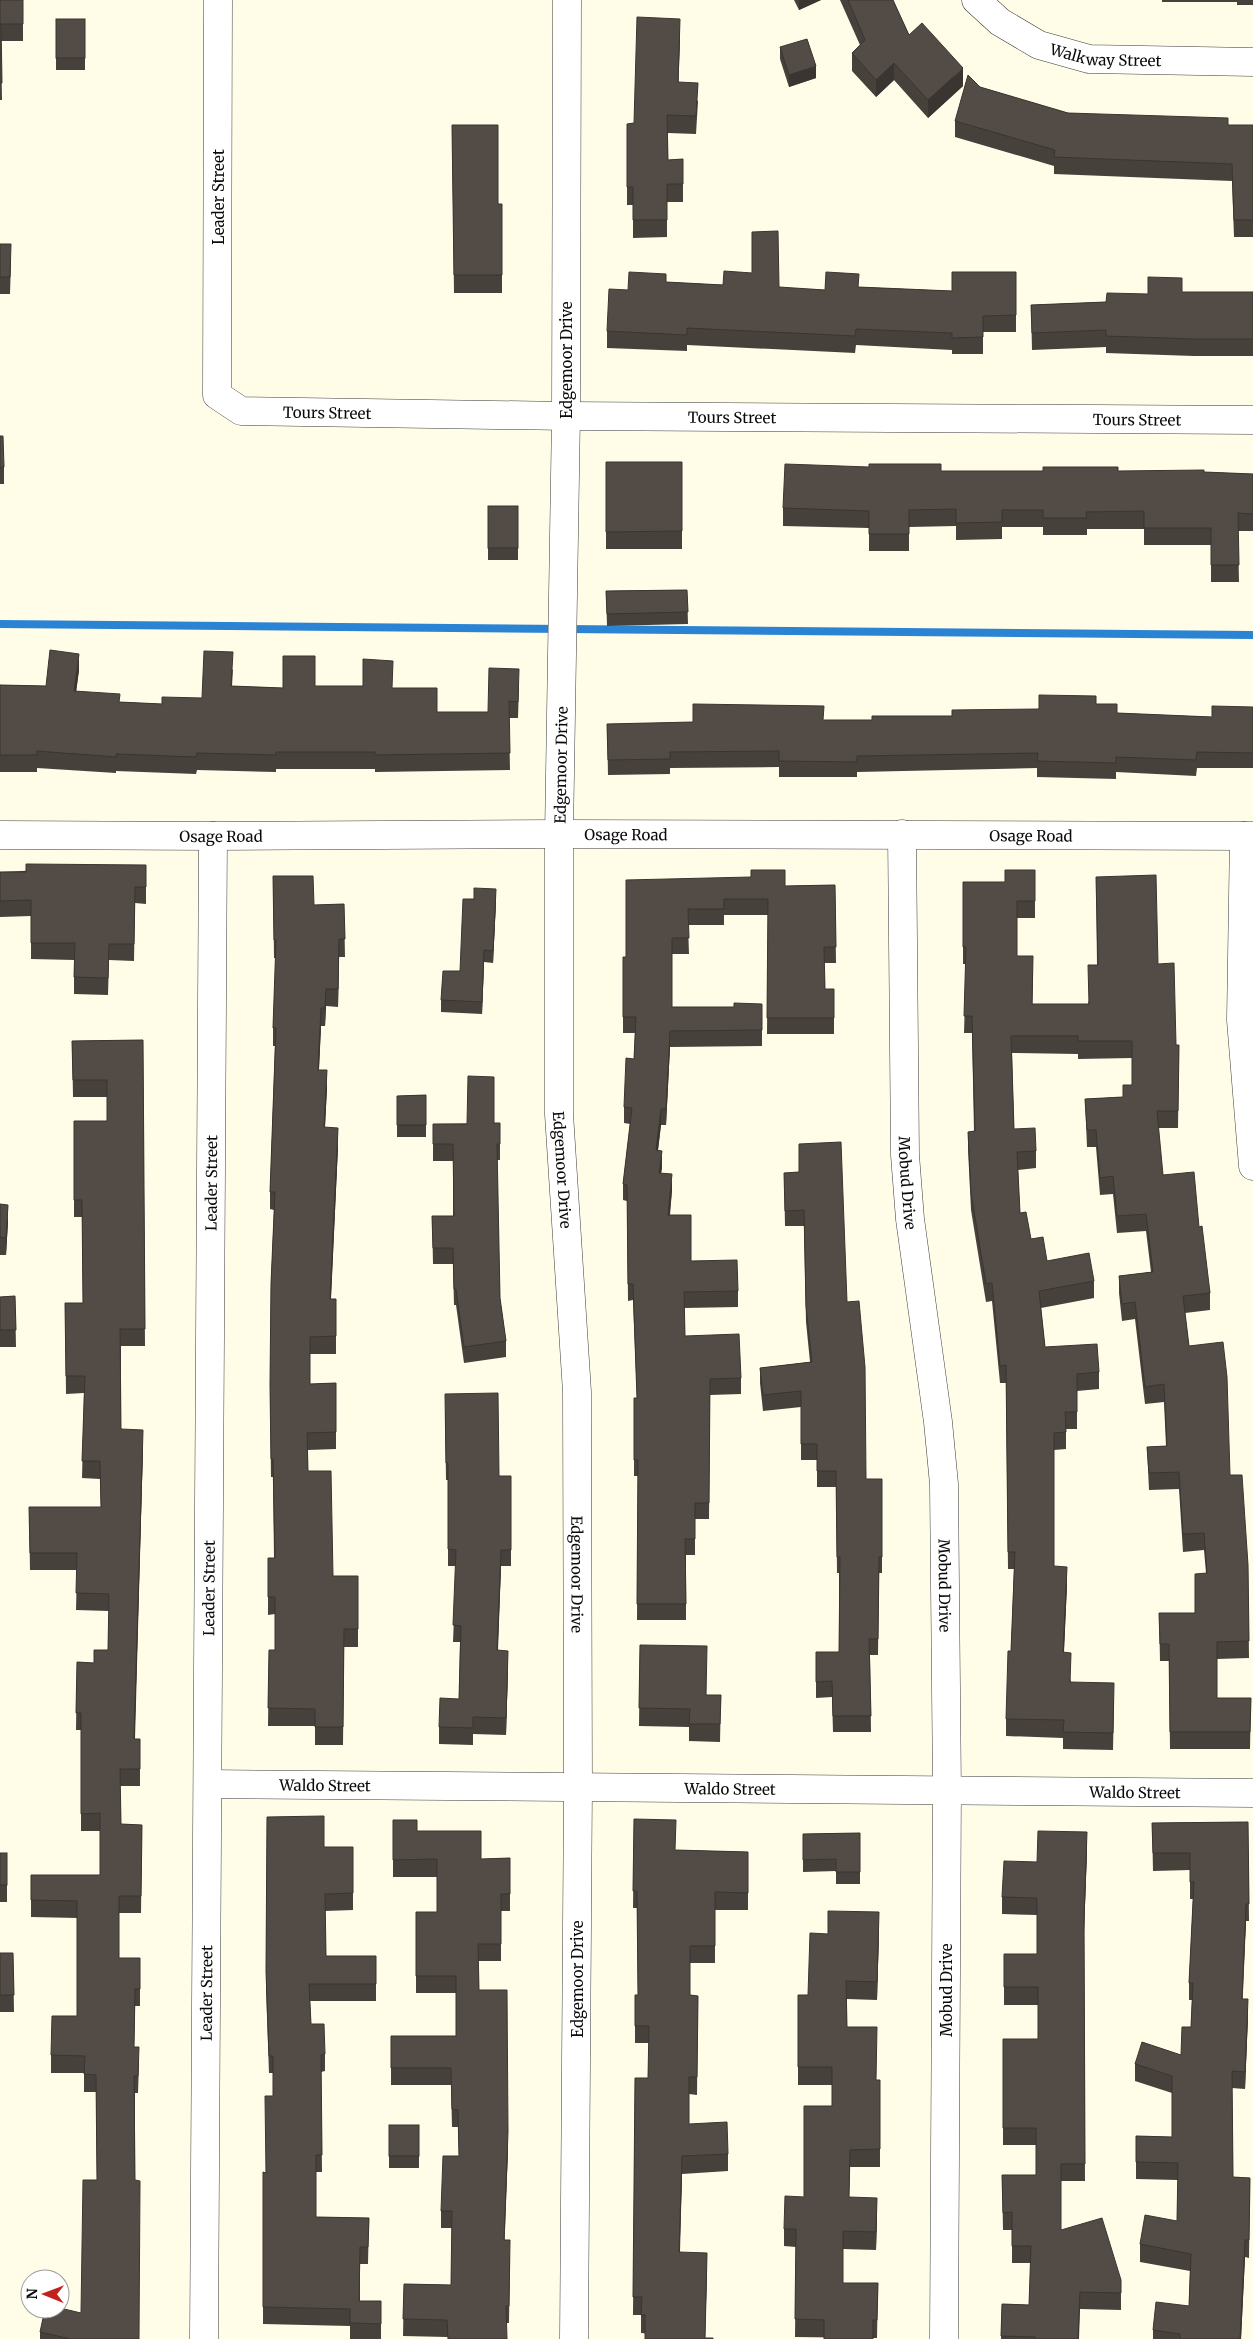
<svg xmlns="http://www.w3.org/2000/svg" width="1253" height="2339" font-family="Merriweather,serif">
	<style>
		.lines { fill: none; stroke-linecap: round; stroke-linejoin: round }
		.stream { stroke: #2b83d4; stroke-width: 8 }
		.minor-casing { stroke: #3d3d3d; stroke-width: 29 }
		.minor { stroke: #fff; stroke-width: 28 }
		.wall { fill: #47413c }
		.shaded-wall { fill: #3a3531 }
		.building { fill: #534c46; stroke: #3a3531 }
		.labels { text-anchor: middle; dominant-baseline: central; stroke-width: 5; stroke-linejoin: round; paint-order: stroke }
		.street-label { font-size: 15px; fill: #0a0a0a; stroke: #fff }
	</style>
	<rect width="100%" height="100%" fill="#fffce7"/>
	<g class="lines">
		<path class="stream" d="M0,624L1253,635"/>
		<g class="minor-casing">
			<g id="minor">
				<path id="s1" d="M218,0L217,395L241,411L566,416L1253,420"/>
				<path id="s2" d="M567,0L566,416L559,834V1114L577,1392L578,1787L574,2339"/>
				<path id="s3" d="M976,0L1000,22L1039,45L1089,59L1253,62"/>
				<path id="s4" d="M902,834L905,1155L910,1219L938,1422L944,1484L947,1790L944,2339"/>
				<path id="s5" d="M0,835L213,836L559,834L1253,836"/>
				<path d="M1244,836L1241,1020L1253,1166"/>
				<path id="s6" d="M209,1784L1253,1793"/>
				<path id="s7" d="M204,2339L213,836"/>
			</g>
		</g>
		<use href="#minor" class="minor"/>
	</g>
	<g class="wall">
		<path d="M0,0H23V41H1L2,100H0Z"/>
		<path d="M794,0H821L799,10Z"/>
		<path d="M840,0H893L909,35L963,86L928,118L894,80L876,97L852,71V53L860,45Z"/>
		<path d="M1162,0H1253V5H1237V2H1162Z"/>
		<rect x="56" y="19" width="29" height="51"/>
		<path d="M680,37L678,83L698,101L696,134L668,133V160L683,159V202H667V237L633,238V205H627V124L634,123Z"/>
		<path d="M780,47L816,78L789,87L780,59Z"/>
		<path d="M980,87L1068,113L1228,125H1253V237H1234L1232,181L1054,174V166L955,137V121Z"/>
		<path d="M452,125L498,204H502V293H454Z"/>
		<path d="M0,244L11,261L10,294H0Z"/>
		<path d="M1016,272V332H983V354H952V350L856,345L855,353L687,345V351L607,348V331L628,290L666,282L825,290L859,287L952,291Z"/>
		<path d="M1182,292H1253V356H1194L1106,353V347L1032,350L1031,305L1106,302L1148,294Z"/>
		<path d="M0,436L4,467V484H0Z"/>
		<rect x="606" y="462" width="76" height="87"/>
		<path d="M941,471H1118L1204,472L1253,474V531H1238L1239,582H1211V545H1144V529H1087V535H1043V527H1002V539L956,540V526L909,527V551H869V528L783,526V508Z"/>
		<rect x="488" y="506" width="30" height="54"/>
		<path d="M687,590L688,624L607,626L606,591Z"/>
		<path d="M233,669L232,686L283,688L315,686L392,688L437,712H488L519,685L518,718H509L510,770L375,772V769H276V772L197,770L196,774L116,771V773L37,768V772H0V685L46,686L79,670L76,691L120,702L162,704L202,698Z"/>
		<path d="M1096,704L1117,713L1212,717L1253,707V768H1197L1196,776L1116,772V779L1037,777V768L857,772V777H779V767L670,768V774L608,775L607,724L824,720H872L952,716Z"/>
		<path d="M146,865V904L135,903L134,961L109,960L108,995L74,994V960L31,959V916L0,917V872Z"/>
		<path d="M1035,870V918H1017V956L1033,973L1032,1004H1088L1097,965L1096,877L1158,964L1176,1045H1179L1178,1128H1158L1163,1175L1199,1227L1210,1293V1310L1185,1313L1189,1346L1230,1475L1248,1565L1249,1658L1217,1659V1698H1251L1250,1749H1170L1169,1661H1160L1159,1613H1195L1206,1573L1204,1550L1183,1552L1179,1489L1149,1490L1147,1447L1166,1446L1164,1402L1145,1404L1135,1319L1122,1321L1119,1293V1276L1151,1272L1146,1231L1117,1233L1113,1194L1100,1195L1096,1147H1087L1085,1099L1123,1097L1132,1085V1058L1078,1059V1054L1012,1053L1014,1129L1036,1151V1168L1018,1170L1020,1213L1031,1239L1047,1261L1094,1281V1298L1041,1308L1045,1347L1099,1372V1389L1077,1391V1429H1066V1449L1054,1450V1566L1067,1584L1064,1652L1071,1682L1114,1700L1113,1750L1063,1749V1738L1006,1736V1719L1011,1651L1014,1569H1008L1006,1383H1000L992,1301L986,1302L971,1210L968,1149V1132L974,1131L972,1033H964L966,964H963V882H1005Z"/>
		<path d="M273,876L314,905L344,904L345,957H339L338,1007L326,1006L325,1026H321L319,1070L327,1087L325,1127L338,1146L331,1299H336V1354H310V1384L336,1383V1449L308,1450V1471L333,1576H358V1647H344L343,1745H315V1726H268L269,1650H275V1614L268,1615V1558H274L273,1477H271L270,1402L271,1284L274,1210L270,1209V1192L275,1046H273V1028L276,958H274Z"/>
		<path d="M626,880L785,886L835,885L836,963H824L825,989H834V1034H767L768,915H724V925H688L689,954H672V1007H734L762,1004V1046L670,1047L666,1125H661L658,1150L662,1167L661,1173L672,1190L670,1215L691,1261L738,1291V1307L684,1308L685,1336L741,1378V1394L710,1395L709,1519H695V1555H686V1620H637L638,1476H634V1398H637L633,1300L628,1301L627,1201L623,1200V1184L630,1124L624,1123V1107L634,1059L635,1033H623V957H626Z"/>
		<path d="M496,901L493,963L484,962L482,1014L441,1012V1000L460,971Z"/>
		<path d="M143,1040L145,1346H121V1429L143,1447L135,1739H140V1786H120L121,1824L142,1825L141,1913H119V1958H140V2006H135L134,2047L139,2064L138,2093H135V2180L139,2339H40V2332L81,2313L97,2180L96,2092H84V2073H51V2055L77,2016V1918L31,1917V1875H100V1831H81V1730H76L77,1662L94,1663L108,1650L109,1611L76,1610L77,1570H30L29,1507H101L100,1479L82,1478L84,1393L66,1394L65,1303H83L82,1217H74V1121H107V1097H73L72,1041Z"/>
		<path d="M426,1095V1137H397V1096Z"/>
		<path d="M500,1123V1160H497L500,1298L506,1341V1357L464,1363L456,1305H454L453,1264H433L432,1216H453V1161H433V1124Z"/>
		<path d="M799,1172L847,1302L866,1479H882V1573H879L878,1655H870L871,1732H833L832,1697L816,1698V1652H839V1573H837L836,1487H817V1460H801V1407L763,1411L760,1383V1368L810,1362L806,1322L804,1226H785L784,1173Z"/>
		<path d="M0,1204L8,1222L6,1255H0Z"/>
		<path d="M15,1296L16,1347H0V1297Z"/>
		<path d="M445,1411L499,1476H511V1566H501L498,1650L508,1667L506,1735L473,1734V1745L439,1744V1727L459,1699L460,1642H453L456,1566H448V1480H446Z"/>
		<path d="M640,1645L707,1695H721L720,1742L689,1741V1727L639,1726Z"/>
		<path d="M267,1817L324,1847H353V1910L325,1911L326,1956H376V2001H310L311,2024L325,2054V2071L321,2072L322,2172H316V2217L369,2218L368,2264H360V2301H381V2339H350V2326L263,2324V2172L266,2173L273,2096V2073H269L266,1988Z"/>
		<path d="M634,1819L675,1850L748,1852V1910H715V1963H690V1995L698,1996L697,2095L689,2094V2124L728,2154V2171L682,2174L680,2252L707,2270L705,2338L713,2339L641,2333V2315H633L635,2078H648L649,2043H635V1995H638L637,1908H633Z"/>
		<path d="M393,1820L481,1859L510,1858V1911H501V1961H478L479,1990L508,2149L504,2240L510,2258L509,2323H507L447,2337L403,2336L404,2284L451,2285L452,2228H441V2211L459,2156L458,2127H452L451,2085H391V2036H456V1993H416V1912H437V1877H393Z"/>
		<path d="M1248,1822L1249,1921H1246L1242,1999L1248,2016L1245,2089L1232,2088L1233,2177L1250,2178L1249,2258L1245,2257L1241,2339H1153V2330L1189,2306L1190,2271L1140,2262V2244L1177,2221L1178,2180L1136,2179V2136L1172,2137V2093L1135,2081V2064L1181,2055L1191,2027L1192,2000H1189V1983L1193,1899H1190V1870L1153,1871L1152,1823Z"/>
		<path d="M860,1833V1884H836V1871L803,1872V1834Z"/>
		<path d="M1087,1850L1084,1932L1085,2181H1061V2230L1121,2280V2310L1080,2309L1079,2339H1001L1002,2304L1029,2305L1031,2263H1012V2230H1003L1002,2175H1036V2145H1003V2039H1038V2005H1004V1954H1037V1915L1002,1914V1897L1037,1862Z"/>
		<rect x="0" y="1853" width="7" height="49"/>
		<path d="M879,1930L877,2000L847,1999V2027L876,2080H880V2167H850L849,2197L877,2216L876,2250L843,2249V2283H878L877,2338L795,2337L796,2247L784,2246V2229L804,2197L832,2106V2085H798V1995H808L828,1934Z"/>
		<path d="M0,1953H13L14,2012H0Z"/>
		<rect x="389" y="2125" width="30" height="43"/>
	</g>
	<g class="shaded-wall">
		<path d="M799,0H821L799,10Z"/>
		<path d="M680,19V37L678,100V82Z"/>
		<path d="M894,63V80L876,97V80Z"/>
		<path d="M816,66V78L789,87V75Z"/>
		<path d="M963,68V86L928,118V100Z"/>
		<path d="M79,654V670L74,708V691Z"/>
		<path d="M496,889V901L493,963V951Z"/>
		<path d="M339,939V957L338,1007V989Z"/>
		<path d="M484,950V962L482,1014V1002Z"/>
		<path d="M1033,956V973L1032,1021V1004Z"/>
		<path d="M326,989V1006L325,1026V1008Z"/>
		<path d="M321,1008V1026L318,1087V1070Z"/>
		<path d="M670,1031V1047L666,1125V1109Z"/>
		<path d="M327,1070V1087L324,1145V1127Z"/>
		<path d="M661,1109V1125L656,1166V1150Z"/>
		<path d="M338,1128V1146L330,1317V1299Z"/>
		<path d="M662,1151V1167L659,1189V1173Z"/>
		<path d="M672,1174V1190L668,1231V1215Z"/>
		<path d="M8,1205V1222L6,1255V1238Z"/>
		<path d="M143,1430V1447L134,1756V1739Z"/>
		<path d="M501,1550V1566L497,1667V1650Z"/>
		<path d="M1067,1567V1584L1063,1670V1652Z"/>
		<path d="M508,1651V1667L506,1735V1718Z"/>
		<path d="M1087,1832V1850L1084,1933V1916Z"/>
		<path d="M1246,1904V1921L1242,2016V1999Z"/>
		<path d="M879,1912V1930L877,2000V1982Z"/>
		<path d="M1248,1999V2016L1245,2089V2072Z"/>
		<path d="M508,2132V2149L504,2258V2240Z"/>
		<path d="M682,2156V2174L679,2269V2252Z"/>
		<path d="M877,2198V2216L876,2250V2232Z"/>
		<path d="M1245,2240V2257L1241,2339H1240Z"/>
		<path d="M707,2253V2270L705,2339Z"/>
	</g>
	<g class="building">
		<path d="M0,0H23V24H1L2,83H0Z"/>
		<path d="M848,0H893L909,35L922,23L963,68L928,100L894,63L876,80L852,53L865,40Z"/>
		<path d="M637,17L680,19L678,82L698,83L696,116L667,115L668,160L683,159V184H667V220H633V187H627V124L634,123Z"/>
		<rect x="56" y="19" width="29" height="39"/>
		<path d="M807,39L816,66L789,75L780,47Z"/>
		<path d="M968,75L980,87L1068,113L1228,118V125H1253V220H1234L1232,164L1054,157L1055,150L955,121Z"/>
		<path d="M452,125H498V204H502V275H454Z"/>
		<path d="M778,231L779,287L825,290L826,272L859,274L858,287L952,291V272H1016V315L983,316V337L952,338V333L856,329L855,336L687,328V335L607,331L609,289L628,290L629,272L666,274V282L723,285L724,271L752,273V232Z"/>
		<path d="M0,244H11L10,277H0Z"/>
		<path d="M1148,277L1182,278V292H1253V339H1194L1106,336V330L1032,333L1031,305L1106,302L1107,293L1148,294Z"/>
		<path d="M0,436H3L4,467L0,468Z"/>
		<path d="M606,462H682V531L606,532Z"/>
		<path d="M785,464L869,467V464H941V471H1043V467H1118V471L1204,470V472L1253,474V514L1238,513L1239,565H1211V528H1144V511L1086,512L1087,518H1043V510H1002V522L956,523V509L909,510V534H869V511L783,508Z"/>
		<rect x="488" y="506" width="30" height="42"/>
		<path d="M687,590L688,612L607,614L606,591Z"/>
		<path d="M50,650L79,654L74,691L120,694L119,702L162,704V697L202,698L204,651L233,652L231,686L283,688V656H315V686H363V659L393,661L392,688H437V712H488L489,668L519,669L518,702L509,701L510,753L375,755V752H276V755L197,753L196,757L116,754V757L37,751V755H0V685L46,686Z"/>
		<path d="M1039,695L1096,696V704H1117V713L1212,717V706L1253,707V753L1197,752L1196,760L1116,757V763L1037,761L1038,753L857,756V762L779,761V751L670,752V759L608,760L607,724L693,722V704L824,706L823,720H872V716H952V710L1039,709Z"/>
		<path d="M26,864L146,865V887H135L134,944H109L108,978L74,977L75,943H31V900L0,901V872H26Z"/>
		<path d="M751,870H785V886L835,885L836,947H824L825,989H834V1018H767L768,899H724V909H688L689,938H672V1007H734V1003L762,1004V1030L670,1031L666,1109H661L656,1150L662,1151L659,1173L672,1174L668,1215H691V1261L737,1260L738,1291L684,1292L685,1336L739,1334L741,1378L710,1379L709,1503H695V1539H685L686,1604H637L638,1460H634V1398H637L633,1284H628L627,1185L623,1184L632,1108L624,1107L626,1058L634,1059L636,1017H623V957H626V880L751,877Z"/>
		<path d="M1005,870H1035V901H1017V956H1033L1032,1004H1089L1088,965H1098L1096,877L1156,875L1158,964L1174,963L1176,1045H1179L1178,1111H1157L1163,1175L1194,1172L1199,1227L1202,1226L1210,1293L1183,1296L1189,1346L1223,1342L1227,1377L1230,1475H1242L1248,1565L1249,1641L1217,1642V1698H1251L1250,1732H1170L1169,1644H1160L1159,1613H1195V1574L1207,1573L1204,1533L1183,1534L1179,1472L1149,1473L1147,1447L1167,1446L1164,1384L1145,1387L1135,1302L1122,1304L1119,1276L1153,1272L1146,1214L1117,1216L1113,1176L1100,1178L1096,1130H1087L1085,1099L1123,1097V1085H1132V1041H1078V1036H1011L1014,1129L1035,1128L1036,1151L1017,1152L1020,1213L1026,1212L1031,1239L1043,1237L1047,1261L1089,1253L1094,1281L1039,1291L1045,1347L1097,1344L1099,1372L1077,1374V1412H1065L1066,1432L1054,1433V1566L1067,1567L1063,1652L1071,1653L1070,1682L1114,1683L1113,1733L1063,1732L1064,1720L1006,1719L1008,1651H1011L1015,1552H1008L1006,1365L1000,1366L992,1283L986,1284L971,1193L968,1132L975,1131L972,1016H964L966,947H963V882H1005Z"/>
		<path d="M273,876H313L314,905L344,904L345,939H339L338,989H326L325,1008H321L318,1070H327L324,1127L338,1128L330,1299H336V1336L310,1337V1384L336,1383V1432L307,1433L308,1471H331L333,1576H358V1629H344L343,1727H315V1709L268,1708L269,1650H275V1597H268V1558H275L273,1459H271L270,1385L271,1284L275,1192H270L276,1028H273L276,940H274Z"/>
		<path d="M474,888L496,889L493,951L484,950L482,1002L441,1000L443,971H460L463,899H474Z"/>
		<path d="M143,1040L145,1329H120L121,1429L143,1430L134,1739H140V1769H120L121,1824L142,1825L141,1896H119V1958H140V1989H135L134,2047H139L138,2076H134L135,2180L140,2181L139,2339H71L40,2332L45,2309H60V2308L81,2313L83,2180H97L96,2075L84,2074L85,2056L51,2055L52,2016H77V1901L31,1900V1875H100V1813L81,1814V1713H76L77,1662L94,1663V1650H108L109,1594L76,1593L77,1553H30L29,1507H101L100,1461H82L85,1376H66L65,1303H83L82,1200H74V1121H107V1080H73L72,1041Z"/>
		<path d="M468,1076L494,1077V1123H500V1144H497L500,1298L506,1341L464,1347L456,1289H454L453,1248H433L432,1216H454L453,1144H433V1124H467Z"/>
		<path d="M426,1095V1125H397V1096Z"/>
		<path d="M841,1142L847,1302L859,1301L865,1367L866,1479H882V1557H879L878,1639H869L871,1716H833L832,1681L816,1682V1652H839L840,1557H837L836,1471H817V1444H801V1391L763,1395L760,1368L812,1362L806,1306L804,1210L785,1211L784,1173L799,1172V1144Z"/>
		<path d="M0,1204L8,1205L6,1238L0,1237Z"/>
		<path d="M15,1296L16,1330H0V1297Z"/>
		<path d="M498,1393L499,1476H511V1550H501L497,1650L508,1651L506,1718L473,1717V1728L439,1727L440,1698L459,1699L461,1626L453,1625L456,1550L448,1549V1463H446L445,1394Z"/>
		<path d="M640,1645L707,1646L706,1695H721L720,1724H689L690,1709L639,1708Z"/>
		<path d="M324,1816V1847H353V1893L325,1894L326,1956H376V1984H309L311,2024H324L325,2054L321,2055L322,2155H316V2217L369,2218L368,2247H360L359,2301H381V2324L350,2323V2309L263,2307V2172L266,2173L265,2096H273V2056H269L266,1971L267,1817Z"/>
		<path d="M634,1819L676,1820L675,1850L748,1852V1893L715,1892V1946H690V1995L698,1996L697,2077H689V2124L727,2122L728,2154L682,2156L679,2252L707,2253L705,2338H713V2339H645V2315H641L642,2297H633L635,2078H648L649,2026H635V1995H638L637,1891H633Z"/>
		<path d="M393,1820H417V1831H481V1859L510,1858V1894H501V1944H478L479,1990H507L508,2132L504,2240H510L509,2306H506L507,2339H448L447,2320L403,2319L404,2284L451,2285L452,2211H441L443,2156H459L458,2110L452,2109L451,2068H391V2036H456V1976H416V1912H437V1859L393,1860Z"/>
		<path d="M1248,1822L1249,1904H1246L1242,1999H1248L1245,2072L1232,2071L1233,2177L1250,2178L1249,2240H1245L1240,2339H1180V2334L1153,2330L1156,2302L1189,2306L1191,2254L1140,2244L1145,2215L1177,2221L1178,2163L1136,2162V2136L1172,2137V2076L1135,2064L1142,2042L1181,2055L1182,2027H1191L1193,1983H1189L1194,1882H1190V1853H1153L1152,1823Z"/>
		<path d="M1038,1831L1087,1832L1084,1916L1085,2164H1061V2230L1102,2218L1121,2280V2293L1080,2292L1078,2339H1035V2337L1001,2336L1002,2304L1029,2305L1031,2246H1012V2212L1003,2213L1002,2175H1036V2128H1003V2039H1038V1987H1004V1954H1037V1898L1002,1897L1004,1861L1037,1862Z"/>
		<path d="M860,1833V1872H836V1859L803,1860V1834Z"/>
		<rect x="0" y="1853" width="7" height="32"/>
		<path d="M828,1911L879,1912L877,1982L846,1981L847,2027H877L876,2080H880V2149L850,2150L849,2197L877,2198L876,2232L843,2231V2283H878L877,2320H873V2339H824V2320L795,2319L796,2229H784L785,2196L804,2197V2106H832V2067H798V1995H808L810,1933L828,1934Z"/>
		<path d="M0,1953H13L14,1995H0Z"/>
		<rect x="389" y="2125" width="30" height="31"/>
	</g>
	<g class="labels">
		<g class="street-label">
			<text stroke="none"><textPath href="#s3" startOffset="146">Walkway Street</textPath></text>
			<text transform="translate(218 197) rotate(-90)">Leader Street</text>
			<text transform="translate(566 360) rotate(-90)">Edgemoor Drive</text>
			<text stroke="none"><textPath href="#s1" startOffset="510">Tours Street</textPath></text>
			<text stroke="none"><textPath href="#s1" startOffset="915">Tours Street</textPath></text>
			<text stroke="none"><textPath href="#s1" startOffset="1320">Tours Street</textPath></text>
			<text transform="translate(561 765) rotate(-89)">Edgemoor Drive</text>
			<text stroke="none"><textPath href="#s5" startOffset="626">Osage Road</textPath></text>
			<text stroke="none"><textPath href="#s5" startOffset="1031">Osage Road</textPath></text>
			<text stroke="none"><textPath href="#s5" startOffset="221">Osage Road</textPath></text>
			<text stroke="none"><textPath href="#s2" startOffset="1170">Edgemoor Drive</textPath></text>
			<text stroke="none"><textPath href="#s7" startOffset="1156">Leader Street</textPath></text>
			<text stroke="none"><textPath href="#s4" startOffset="349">Mobud Drive</textPath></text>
			<text stroke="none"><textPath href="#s2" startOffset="1575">Edgemoor Drive</textPath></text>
			<text stroke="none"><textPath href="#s4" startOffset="754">Mobud Drive</textPath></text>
			<text stroke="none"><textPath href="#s7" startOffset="751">Leader Street</textPath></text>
			<text stroke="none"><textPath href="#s6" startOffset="116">Waldo Street</textPath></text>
			<text stroke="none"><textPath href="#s6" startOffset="521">Waldo Street</textPath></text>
			<text stroke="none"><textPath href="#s6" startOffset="926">Waldo Street</textPath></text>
			<text transform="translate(577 1979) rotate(-90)">Edgemoor Drive</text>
			<text transform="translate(946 1990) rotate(-90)">Mobud Drive</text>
			<text stroke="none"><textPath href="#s7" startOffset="346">Leader Street</textPath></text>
		</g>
	</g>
	<g transform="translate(45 2294) rotate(271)"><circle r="24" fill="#ffffff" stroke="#9d9d9d"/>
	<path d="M0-4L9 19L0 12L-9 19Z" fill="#c0221c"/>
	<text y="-8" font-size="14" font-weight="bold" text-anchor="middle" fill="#0a0a0a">N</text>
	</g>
</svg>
